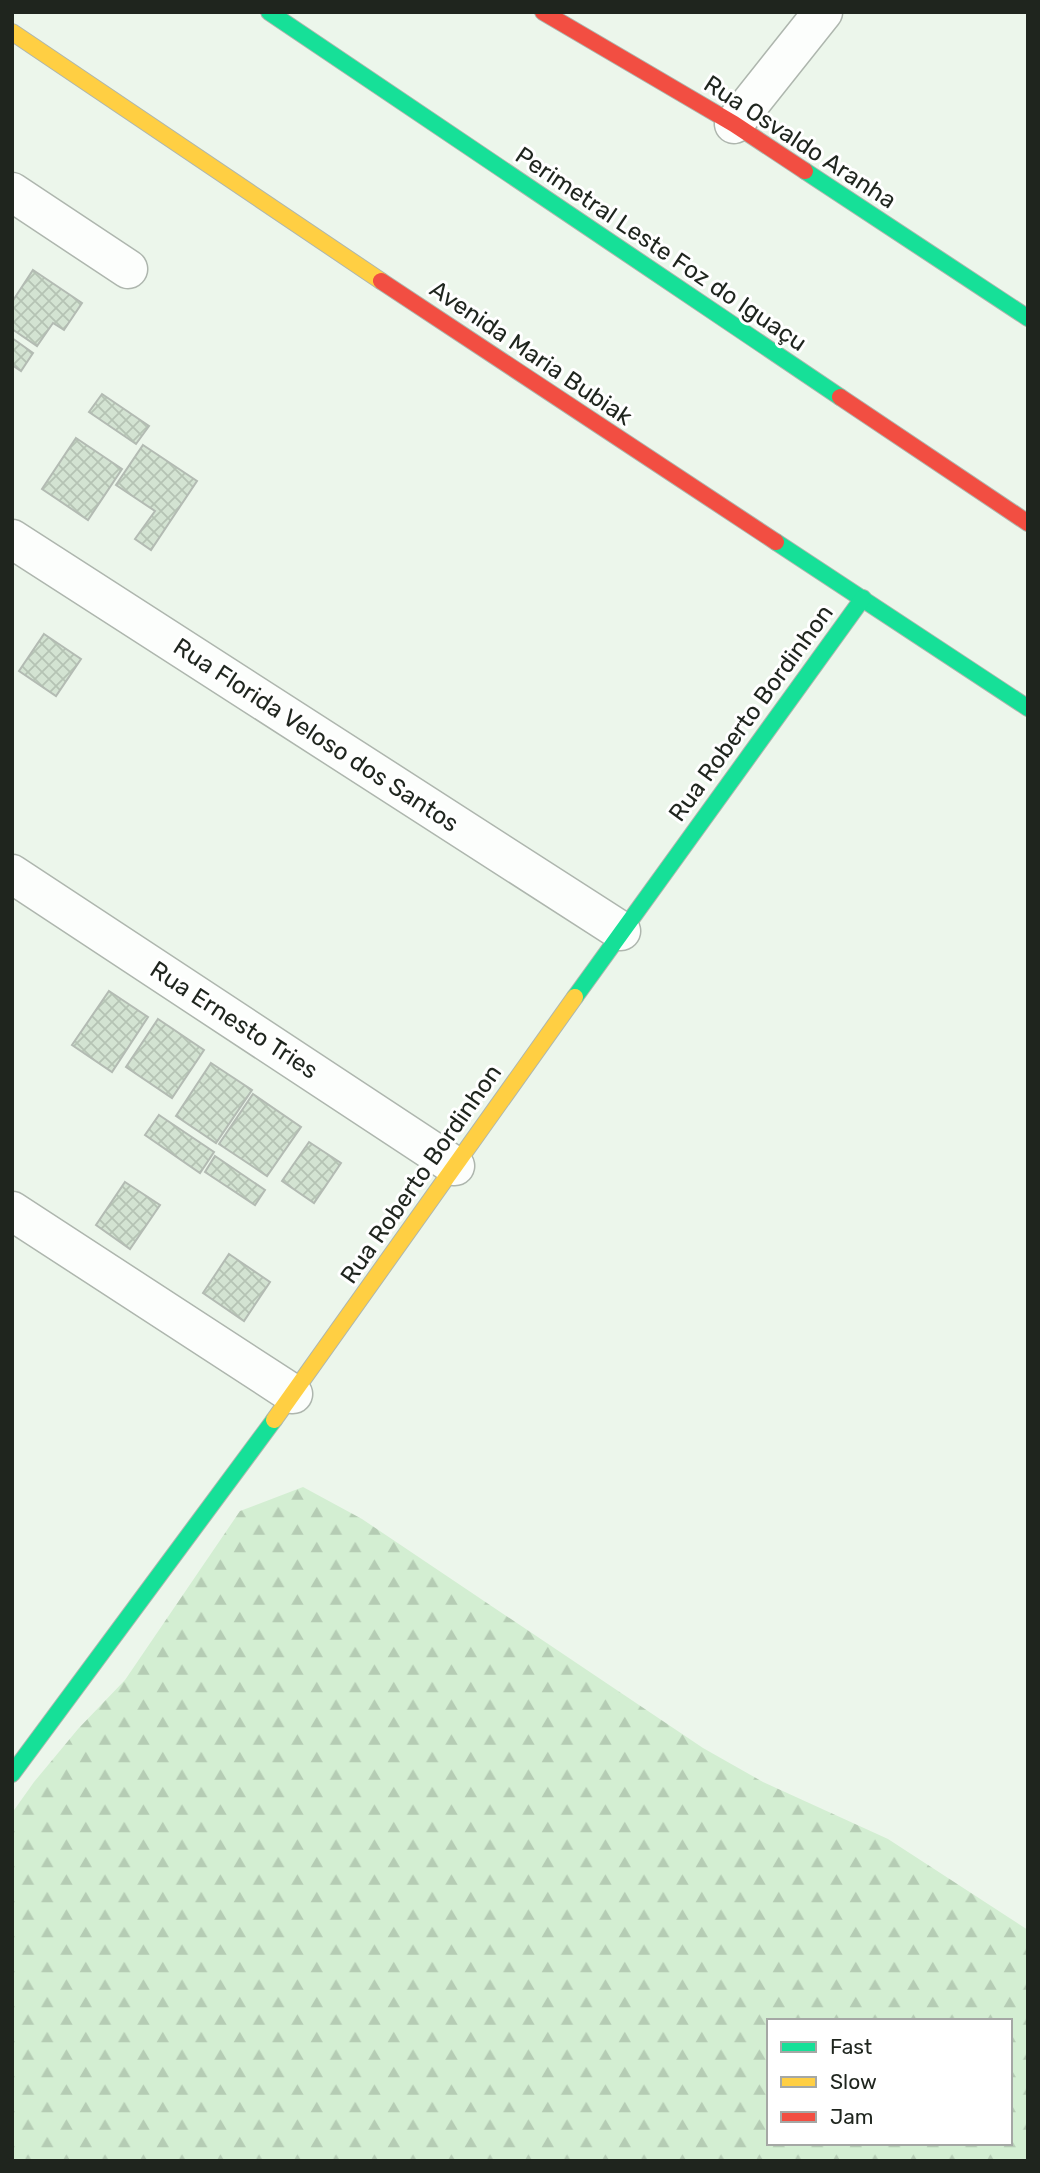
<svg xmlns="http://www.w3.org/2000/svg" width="1040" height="2173" font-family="Rubik,sans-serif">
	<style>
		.forest { fill: url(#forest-firs); fill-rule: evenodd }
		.building { fill: url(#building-cross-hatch); stroke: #b3bbb3; stroke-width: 2 }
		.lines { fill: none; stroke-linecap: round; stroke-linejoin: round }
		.street-casing { stroke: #aeb6ae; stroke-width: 41 }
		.fast-casing { stroke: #aeb6ae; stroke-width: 18 }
		.slow-casing { stroke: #aeb6ae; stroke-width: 18 }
		.jam-casing { stroke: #aeb6ae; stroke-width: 18 }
		.street { stroke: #fcfefc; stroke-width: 38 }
		.fast { stroke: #16e098; stroke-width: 16 }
		.slow { stroke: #ffcf43; stroke-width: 16 }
		.jam { stroke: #f24e42; stroke-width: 16 }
		.labels { text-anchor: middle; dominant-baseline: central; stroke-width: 6; stroke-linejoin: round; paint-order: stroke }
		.street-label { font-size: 24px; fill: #1f251e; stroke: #fff }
	</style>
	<defs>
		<pattern id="forest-firs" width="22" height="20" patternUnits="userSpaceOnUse" patternTransform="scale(1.75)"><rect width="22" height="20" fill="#d3eed2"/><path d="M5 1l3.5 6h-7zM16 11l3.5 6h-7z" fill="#b5ccb4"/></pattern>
		<pattern id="building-cross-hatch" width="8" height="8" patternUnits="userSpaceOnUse" patternTransform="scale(1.75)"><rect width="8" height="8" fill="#d3e3d2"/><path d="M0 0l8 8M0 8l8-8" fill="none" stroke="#b5c3b4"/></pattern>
	</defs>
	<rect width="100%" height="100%" fill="#ecf6eb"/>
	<path class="forest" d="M303,1487L362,1519L703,1748L763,1782L888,1839L1028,1930V2161H12V1813L34,1782L78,1729L125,1680L240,1511ZM769,2021H1010V2143H769Z"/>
	<g class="building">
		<path d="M33,270L82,303L64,330L53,323L37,346L12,329V302Z"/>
		<path d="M12,338L33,353L21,371L12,365Z"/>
		<path d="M102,394L149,426L136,444L89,412Z"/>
		<path d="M76,438L122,469L88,520L42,489Z"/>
		<path d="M143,445L197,481L151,550L135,539L155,511L116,485Z"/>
		<path d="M44,634L81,659L56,696L19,671Z"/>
		<path d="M109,991L148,1017L112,1072L72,1045Z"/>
		<path d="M158,1019L204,1050L172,1098L126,1067Z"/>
		<path d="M211,1063L252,1090L216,1143L176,1116Z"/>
		<path d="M253,1094L301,1127L267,1176L219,1144Z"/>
		<path d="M159,1115L214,1152L200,1173L145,1135Z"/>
		<path d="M309,1142L341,1163L314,1203L282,1181Z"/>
		<path d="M215,1156L265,1190L255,1205L205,1172Z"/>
		<path d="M125,1182L160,1205L130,1249L96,1225Z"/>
		<path d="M229,1254L270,1282L244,1321L203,1293Z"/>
	</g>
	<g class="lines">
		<g class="street-casing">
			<g id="street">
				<path d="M734,124L823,12"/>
				<path d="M12,192L128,269"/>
				<path d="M12,539L621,931"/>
				<path d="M12,874L455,1166"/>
				<path d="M12,1211L293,1394"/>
			</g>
		</g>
		<g class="fast-casing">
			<g id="fast">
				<path d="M269,12L840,397"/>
				<path d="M805,171L1028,318"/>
				<path d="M776,542L1028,708"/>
				<path d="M575,997L863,598"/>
				<path d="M12,1774L274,1420"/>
			</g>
		</g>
		<g class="slow-casing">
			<g id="slow">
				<path d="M12,32L381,281"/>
				<path d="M274,1420L575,997"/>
			</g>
		</g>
		<g class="jam-casing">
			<g id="jam">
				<path d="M543,12L734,124L805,171"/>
				<path d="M381,281L776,542"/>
				<path d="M840,397L1028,523"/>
			</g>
		</g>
		<use href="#street" class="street"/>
		<use href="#fast" class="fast"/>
		<use href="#slow" class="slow"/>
		<use href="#jam" class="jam"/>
	</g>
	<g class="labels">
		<g class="street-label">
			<text transform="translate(800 142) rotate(33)">Rua Osvaldo Aranha</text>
			<text transform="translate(661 249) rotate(34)">Perimetral Leste Foz do Iguaçu</text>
			<text transform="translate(531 353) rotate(34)">Avenida Maria Bubiak</text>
			<text transform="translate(751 713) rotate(-54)">Rua Roberto Bordinhon</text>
			<text transform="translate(316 735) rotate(33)">Rua Florida Veloso dos Santos</text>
			<text transform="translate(234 1020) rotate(33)">Rua Ernesto Tries</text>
			<text transform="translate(421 1174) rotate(-55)">Rua Roberto Bordinhon</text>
		</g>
	</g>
	<rect width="1040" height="2173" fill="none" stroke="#1f251e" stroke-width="28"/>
	<rect x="767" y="2019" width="245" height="126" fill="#ffffff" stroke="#a5a8a5" stroke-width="2"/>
	<rect x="781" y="2042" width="35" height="10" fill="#16e098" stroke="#a5a8a5" stroke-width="2"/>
	<text x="830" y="2054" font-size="21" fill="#1f251e">Fast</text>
	<rect x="781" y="2077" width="35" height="10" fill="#ffcf43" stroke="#a5a8a5" stroke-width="2"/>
	<text x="830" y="2089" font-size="21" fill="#1f251e">Slow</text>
	<rect x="781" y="2112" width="35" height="10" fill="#f24e42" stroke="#a5a8a5" stroke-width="2"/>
	<text x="830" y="2124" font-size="21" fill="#1f251e">Jam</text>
</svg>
